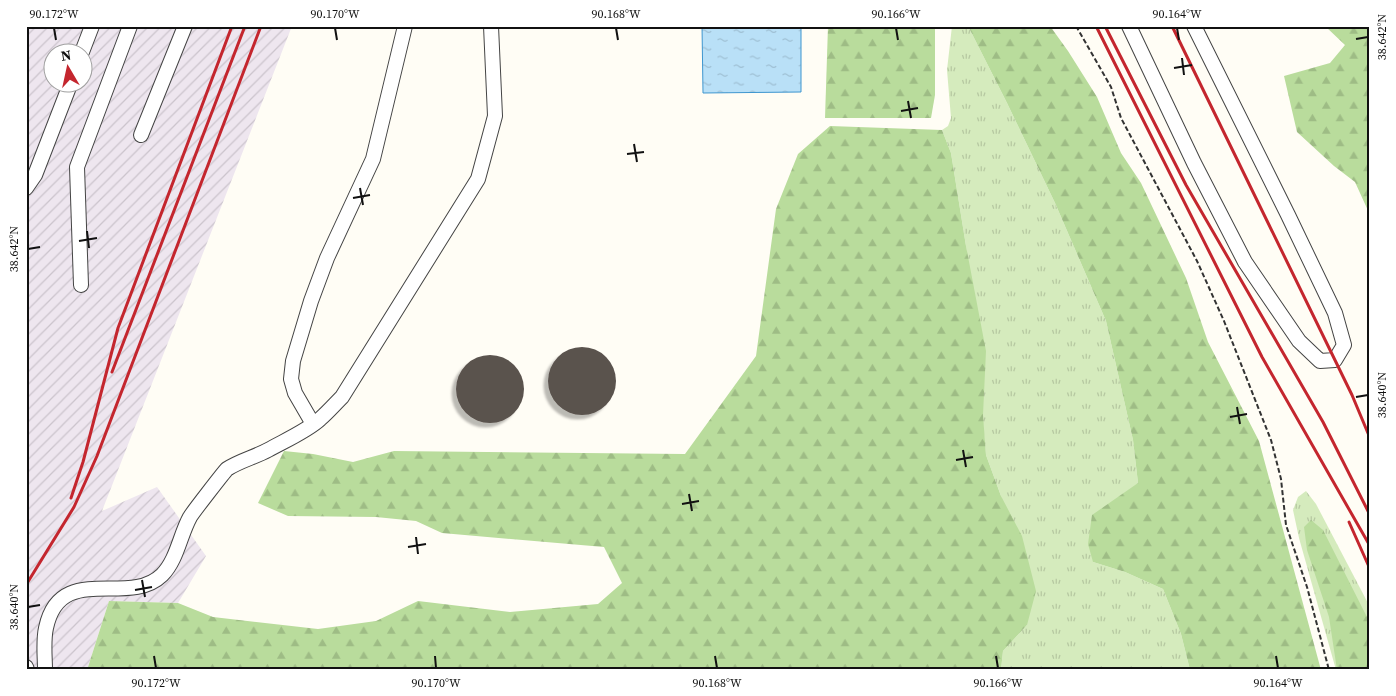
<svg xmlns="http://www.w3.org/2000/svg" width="1396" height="696" font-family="'Source Serif 4',serif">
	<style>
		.industrial { fill: url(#industrial-furrows); fill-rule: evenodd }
		.grass { fill: url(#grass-tufts) }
		.forest { fill: url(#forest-firs) }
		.water { fill: url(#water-ripples); stroke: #3f96cf }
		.building { fill: #5a524d; filter: url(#shadow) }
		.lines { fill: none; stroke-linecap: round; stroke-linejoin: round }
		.minor-casing { stroke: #444; stroke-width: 16 }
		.path { stroke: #333; stroke-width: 2; stroke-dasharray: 5 2.5; stroke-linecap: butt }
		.minor { stroke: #fff; stroke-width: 14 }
		.rail { stroke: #c4262e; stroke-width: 3 }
		.ticks { fill: none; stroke: #111; stroke-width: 2 }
		.neatline { fill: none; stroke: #111; stroke-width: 2 }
		.ticks-label { font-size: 12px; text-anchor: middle; fill: #111 }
	</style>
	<defs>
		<pattern id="industrial-furrows" width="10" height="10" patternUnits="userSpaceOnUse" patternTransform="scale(1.25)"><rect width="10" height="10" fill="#eee6ef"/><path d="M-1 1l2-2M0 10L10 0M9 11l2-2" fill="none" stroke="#cbc4cc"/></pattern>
		<pattern id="grass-tufts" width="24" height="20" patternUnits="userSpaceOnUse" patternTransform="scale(1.25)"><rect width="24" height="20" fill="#d5ebbd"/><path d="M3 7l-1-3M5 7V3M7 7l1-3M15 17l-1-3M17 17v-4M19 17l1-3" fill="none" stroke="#b6c8a1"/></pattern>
		<pattern id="forest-firs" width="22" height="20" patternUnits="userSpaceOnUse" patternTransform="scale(1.25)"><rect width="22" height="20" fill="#b9dc9c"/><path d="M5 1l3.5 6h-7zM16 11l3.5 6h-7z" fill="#9ebc85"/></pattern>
		<pattern id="water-ripples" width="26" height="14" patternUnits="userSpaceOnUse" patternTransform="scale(1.25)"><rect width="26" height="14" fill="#b9e0f7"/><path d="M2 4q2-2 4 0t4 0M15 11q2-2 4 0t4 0" fill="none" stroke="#9ebfd3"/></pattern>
		<filter id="shadow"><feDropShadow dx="-4.5" dy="4.5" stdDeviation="1" flood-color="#0004"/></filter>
	</defs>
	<rect width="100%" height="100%" fill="#fffdf5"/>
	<path class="industrial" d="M26,26H292L102,511L157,487L206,556L178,603L109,601L88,667L84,670H26ZM52,52H82V82H52Z"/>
	<g class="grass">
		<path d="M952,26H968L1007,103L1055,203L1106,321L1133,440L1138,483L1093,562L1125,572L1163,589L1181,634L1190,670H1001L1003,651L1027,625L1001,496L986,455L966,246L951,153L942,130L948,126L951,118L947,70Z"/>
		<path d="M1306,491L1316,504L1370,607V670H1336L1299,538L1293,510L1298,497Z"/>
	</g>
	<g class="forest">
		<path d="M828,26H935V95L931,118H825Z"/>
		<path d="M968,26H1050L1068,51L1097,97L1121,153L1141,183L1186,278L1208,342L1259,441L1321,670H1190L1181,634L1163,589L1125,572L1093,562L1088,544L1092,515L1138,483L1133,440L1106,321L1055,203L1007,103Z"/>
		<path d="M1325,26H1370V215L1355,182L1334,166L1297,132L1284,76L1330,63L1345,45Z"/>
		<path d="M830,126L942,130L951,153L966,246L986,351L983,415L986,455L1001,496L1022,536L1036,591L1027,625L1003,651L1001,670H84L88,667L109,601L178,603L213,617L318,629L376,621L418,601L510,612L598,604L622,583L604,547L442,533L416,521L376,517L288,516L258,503L284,451L313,454L353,462L394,451L685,454L756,356L776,209L798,154Z"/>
		<path d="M1311,520L1323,530L1370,623V670H1337L1329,617L1307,550L1304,527Z"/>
	</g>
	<path class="water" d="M702,26H801V92L703,93Z"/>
	<g class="building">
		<circle cx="582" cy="381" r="34"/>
		<circle cx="490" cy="389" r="34"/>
	</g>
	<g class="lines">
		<g class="minor-casing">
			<g id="minor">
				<path d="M1129,26L1194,163L1245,262L1299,341L1320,361L1335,360L1344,345L1335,313L1288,215L1194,26"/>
				<path d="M82,52L92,26"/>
				<path d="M141,135L185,26"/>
				<path d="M26,188L35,175L71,82"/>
				<path d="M81,285L77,167L130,26"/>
				<path d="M313,424L295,393L291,379L293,361L311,301L327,258L373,159L405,26"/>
				<path d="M26,667L27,670"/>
				<path d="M45,670C45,657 43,641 46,628C60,561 128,608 162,575C177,560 180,535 190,517C193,512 224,472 227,469C239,461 255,457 268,450C284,441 307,431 320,419C328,412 335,404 342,397L478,179L495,116L491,26"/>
			</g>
		</g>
		<path class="path" d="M1076,26L1111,87L1121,118L1197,261L1224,321L1271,440L1281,479L1286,525L1307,587L1329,670"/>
		<use href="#minor" class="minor"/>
		<g class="rail">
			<path d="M1096,26L1262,357L1370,546"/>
			<path d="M1105,26L1186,185L1323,422L1370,515"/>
			<path d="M1172,26L1352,395L1370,438"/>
			<path d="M112,372L245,26"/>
			<path d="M71,498L83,462L118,328L232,26"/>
			<path d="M1349,522L1370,569"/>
			<path d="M26,585L74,507L97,456L261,26"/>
		</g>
	</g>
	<path class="ticks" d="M54,28L56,40M335,28L337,40M616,28L618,40M896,28L898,40M1177,28L1179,40M1356,39L1368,37M1182,58L1184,75M1174,68L1192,65M908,101L911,118M901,111L918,108M634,144L637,162M627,154L644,152M360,188L363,205M353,198L370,195M87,231L89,248M79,241L97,238M28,249L40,247M1356,397L1368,395M1237,407L1240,424M1230,417L1247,414M963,450L966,467M956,460L973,457M689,494L692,511M682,504L699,501M416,537L418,554M408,547L426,544M142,580L145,597M135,590L152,587M28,607L40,605M154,656L156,668M435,656L436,668M715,656L717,668M996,656L998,668M1276,656L1278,668"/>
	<rect width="1396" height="696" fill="none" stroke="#ffffff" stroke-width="55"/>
	<g transform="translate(68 68) rotate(351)"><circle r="24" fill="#ffffff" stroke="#a0a0a0"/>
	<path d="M0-4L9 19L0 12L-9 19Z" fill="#c4262e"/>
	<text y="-8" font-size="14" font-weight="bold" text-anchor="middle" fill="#111111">N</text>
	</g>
	<rect x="28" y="28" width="1340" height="640" class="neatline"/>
	<g class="ticks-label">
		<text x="54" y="18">90.172°W</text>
		<text x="335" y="18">90.170°W</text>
		<text x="616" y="18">90.168°W</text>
		<text x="896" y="18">90.166°W</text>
		<text x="1177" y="18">90.164°W</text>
		<text transform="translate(1382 37) rotate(-90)" y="4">38.642°N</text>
		<text transform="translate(14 249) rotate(-90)" y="4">38.642°N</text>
		<text transform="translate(1382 395) rotate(-90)" y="4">38.640°N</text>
		<text transform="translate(14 607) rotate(-90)" y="4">38.640°N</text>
		<text x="156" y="687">90.172°W</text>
		<text x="436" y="687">90.170°W</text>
		<text x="717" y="687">90.168°W</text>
		<text x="998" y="687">90.166°W</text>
		<text x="1278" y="687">90.164°W</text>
	</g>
</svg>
